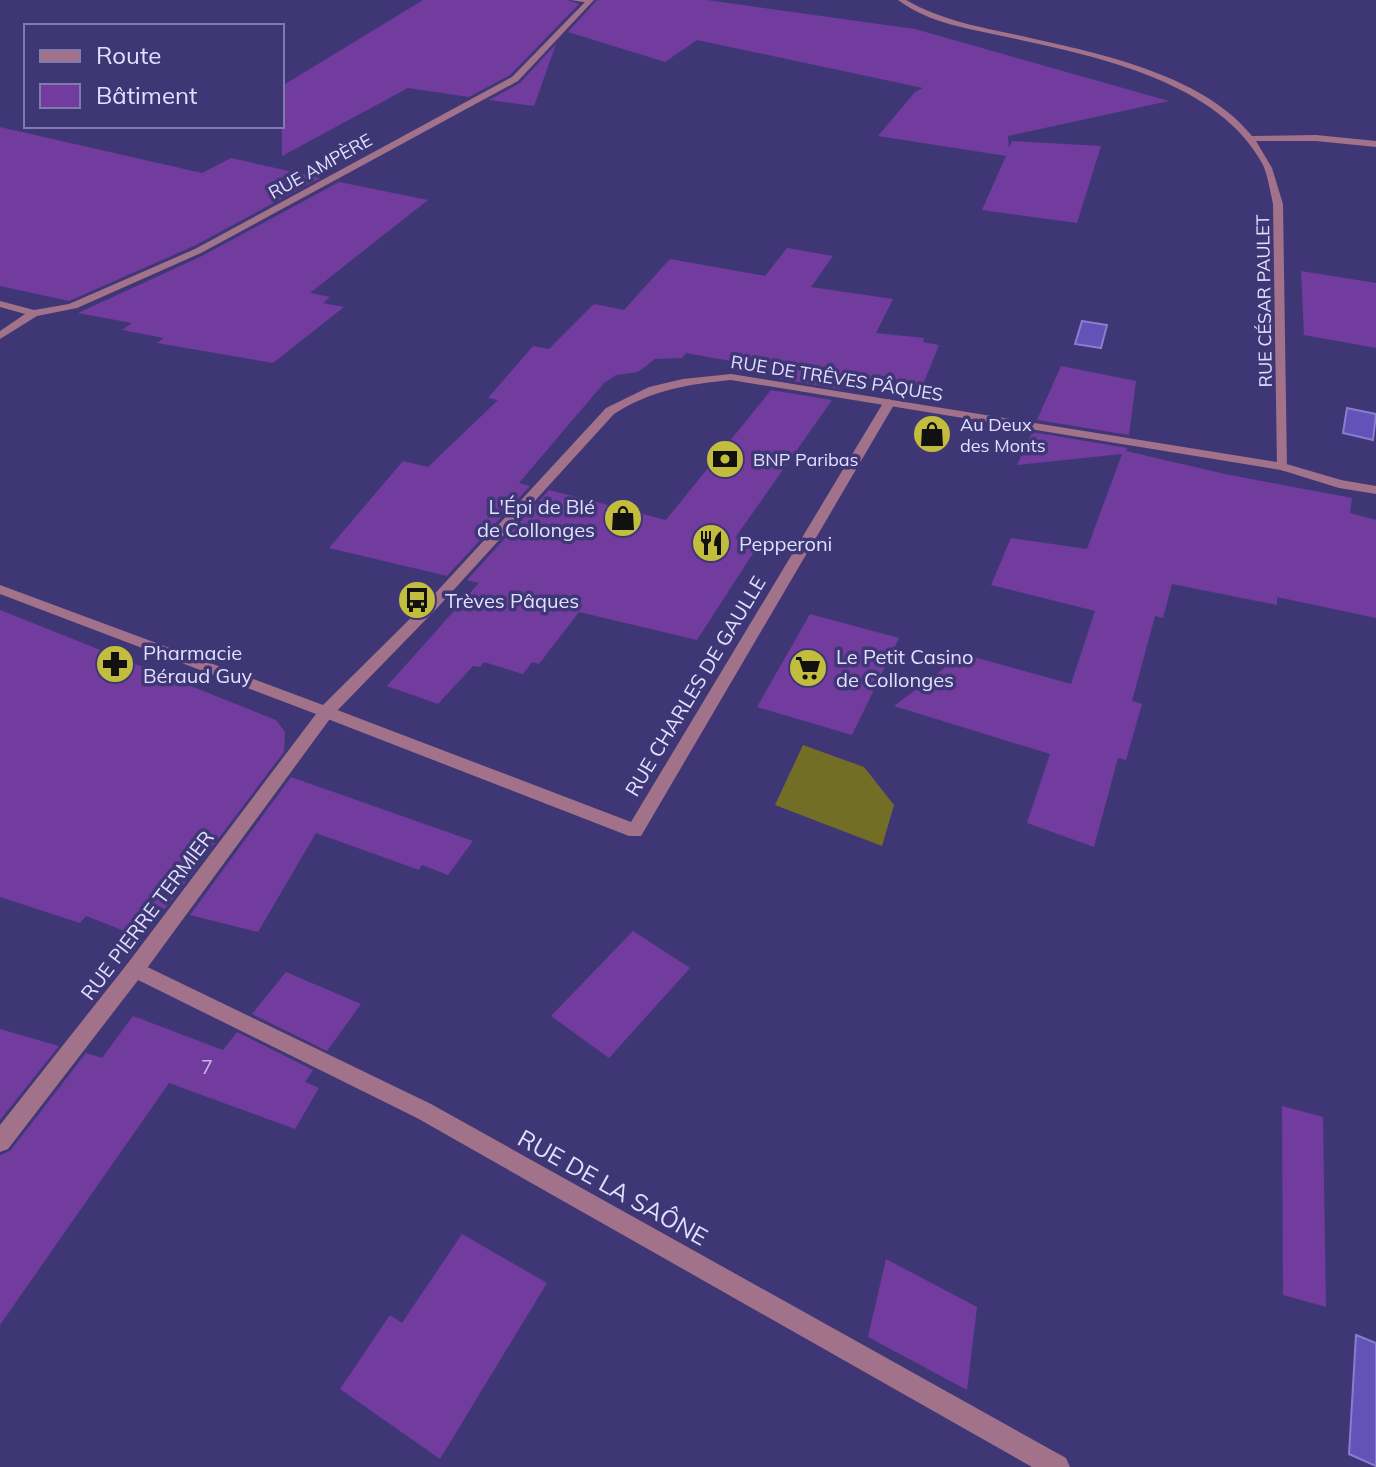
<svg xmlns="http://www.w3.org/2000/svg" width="1376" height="1467" font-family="Mulish,sans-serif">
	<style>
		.green { fill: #726e26 }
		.water { fill: #6353b9; stroke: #887dce; stroke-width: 2 }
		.building { fill: #713c9d }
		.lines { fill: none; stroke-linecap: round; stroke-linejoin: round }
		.minor { fill: #a2728b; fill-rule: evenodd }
		.tertiary { fill: #a2728b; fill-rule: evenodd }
		.labels { text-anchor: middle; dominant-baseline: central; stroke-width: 7; stroke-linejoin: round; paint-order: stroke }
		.far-street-label { font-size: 18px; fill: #e0e0fe; stroke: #3f3775 }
		.far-poi-label { font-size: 18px; fill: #e0e0fe; stroke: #3f3775; text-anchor: start }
		.poi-label { font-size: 20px; fill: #e0e0fe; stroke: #3f3775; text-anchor: start }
		.street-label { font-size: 20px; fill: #e0e0fe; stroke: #3f3775 }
		.near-number-label { font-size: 20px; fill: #c4b7e6 }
		.near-street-label { font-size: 24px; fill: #e0e0fe; stroke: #3f3775 }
	</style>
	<rect width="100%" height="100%" fill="#3f3775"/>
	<path class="green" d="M803,745L864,767L894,805L882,846L775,805Z"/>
	<g class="water">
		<path d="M1082,321L1107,325L1101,348L1075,344Z"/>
		<path d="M1347,408L1376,414L1373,440L1343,433Z"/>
		<path d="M1356,1335L1376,1343V1466L1349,1454Z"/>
	</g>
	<g class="building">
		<path d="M423,0H568L579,4L510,75L469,97L408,88L282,156V86Z"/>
		<path d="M597,0H707L915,29L1169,101L1008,136L1009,148L1012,141L1101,146L1077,223L982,210L1006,156L878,136L915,92L923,88L697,40L665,62L568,32Z"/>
		<path d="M556,44L534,106L489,100L520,83Z"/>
		<path d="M0,127L202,173L231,158L320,178L194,246L69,301L0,286Z"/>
		<path d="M339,182L428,200L310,293L330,297L323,303L344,307L273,363L157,343L164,338L122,330L132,323L78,313L202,256Z"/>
		<path d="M787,248L833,256L811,287L893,299L876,333L924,338L923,342L939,345L922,387L849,376L840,389L780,379L786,371L686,353L682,358L655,359L638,372L616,375L604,383L519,483L530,486L447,576L329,548L403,461L428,467L498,400L488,398L533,346L549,349L594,304L624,310L670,259L765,276Z"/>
		<path d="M1301,271L1376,283V348L1304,335Z"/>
		<path d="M1061,366L1136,381L1129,435L1037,420Z"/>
		<path d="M771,390L832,400L735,538L759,544L697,640L579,612L539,664L532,662L523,674L484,662L480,667L473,666L438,704L387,686L479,583L467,580L549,490L666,520Z"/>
		<path d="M1032,432L1127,448L1126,451L1225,474L1352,498L1350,513L1376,520V618L1277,597V605L1172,584L1163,618L1155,616L1132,701L1142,704L1126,760L1118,758L1094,847L1027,823L1050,754L894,706L963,654L1071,684L1095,611L991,585L1011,538L1087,549L1122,454L1017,465Z"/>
		<path d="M0,610L276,720L285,732L284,752L165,909L152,906L130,933L86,916L80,923L0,897Z"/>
		<path d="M810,614L899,638L852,735L757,707Z"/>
		<path d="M291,777L473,841L448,875L422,865L419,870L316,833L258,932L190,915Z"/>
		<path d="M633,931L690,968L609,1058L551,1016Z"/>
		<path d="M286,972L361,1004L327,1051L252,1014Z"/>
		<path d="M133,1016L223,1050L237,1032L313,1070L305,1082L319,1088L295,1129L169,1083L0,1325V1155L10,1151L86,1053L102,1058Z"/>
		<path d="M0,1029L59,1046L0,1120Z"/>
		<path d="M1282,1106L1323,1117L1326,1307L1283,1295Z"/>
		<path d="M462,1234L547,1283L440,1459L340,1389L390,1315L402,1323Z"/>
		<path d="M886,1259L977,1307L967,1390L868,1337Z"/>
	</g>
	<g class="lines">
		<g class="minor">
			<path d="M571,0H592V1L589,3Z"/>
			<path d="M898,0H906C941,20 979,27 1017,35C1093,52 1202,73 1252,136L1316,135L1376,141V147L1316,141H1256L1272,168L1283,204L1287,470L1283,471L1277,467L1273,204C1270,191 1268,175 1262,163C1217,80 1091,55 1007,37C970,29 928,23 898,0Z"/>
			<path d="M889,399L895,403L641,836H629L320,716L318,712L320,708H332L631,822L883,403Z"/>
			<path d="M135,961L431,1104L1066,1458L1070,1467H1032L417,1118L128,975L125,969L128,963Z"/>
		</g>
		<g class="tertiary">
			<path d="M587,0H594L518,81L201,253L77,308L37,316L0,339V331L25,314L0,307V301L34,310L69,304L195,249L512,77Z"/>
			<path d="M731,374L1283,463L1341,480L1376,486V494L1339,488L1281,470L731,380C689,384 651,390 614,414L439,606L332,716L142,975L8,1149L0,1152V1125L128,963L316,714L0,594V585L323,705L429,600L606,408L649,387L683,379Z"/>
		</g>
	</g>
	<defs>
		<g id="shop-disc" transform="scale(2)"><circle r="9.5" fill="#c3bd3e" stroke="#3f3775"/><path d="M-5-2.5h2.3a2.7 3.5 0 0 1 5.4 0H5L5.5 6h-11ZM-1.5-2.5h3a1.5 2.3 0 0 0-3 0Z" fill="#111"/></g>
		<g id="bank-disc" transform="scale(2)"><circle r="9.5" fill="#c3bd3e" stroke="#3f3775"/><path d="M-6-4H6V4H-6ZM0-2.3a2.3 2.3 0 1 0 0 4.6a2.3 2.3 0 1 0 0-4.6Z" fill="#111"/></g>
		<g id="restaurant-disc" transform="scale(2)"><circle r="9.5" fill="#c3bd3e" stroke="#3f3775"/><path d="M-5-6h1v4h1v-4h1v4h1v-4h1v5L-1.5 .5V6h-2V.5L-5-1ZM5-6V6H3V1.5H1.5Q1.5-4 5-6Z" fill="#111"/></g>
		<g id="bus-disc" transform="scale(2)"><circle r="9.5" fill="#c3bd3e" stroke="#3f3775"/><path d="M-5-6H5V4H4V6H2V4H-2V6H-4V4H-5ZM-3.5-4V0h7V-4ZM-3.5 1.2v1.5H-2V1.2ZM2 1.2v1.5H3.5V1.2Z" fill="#111"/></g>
		<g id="pharmacy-disc" transform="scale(2)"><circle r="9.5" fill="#c3bd3e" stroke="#3f3775"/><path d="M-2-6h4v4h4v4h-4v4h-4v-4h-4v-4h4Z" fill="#111"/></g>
		<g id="supermarket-disc" transform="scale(2)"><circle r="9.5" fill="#c3bd3e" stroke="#3f3775"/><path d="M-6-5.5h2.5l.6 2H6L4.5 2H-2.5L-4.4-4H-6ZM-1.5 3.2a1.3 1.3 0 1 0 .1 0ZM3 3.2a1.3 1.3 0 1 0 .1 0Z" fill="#111"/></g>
	</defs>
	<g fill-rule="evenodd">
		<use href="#shop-disc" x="932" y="434"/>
		<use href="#bank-disc" x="725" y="459"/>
		<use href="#shop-disc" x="623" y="518"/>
		<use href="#restaurant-disc" x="711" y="543"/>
		<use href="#bus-disc" x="417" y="600"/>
		<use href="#pharmacy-disc" x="115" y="664"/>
		<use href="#supermarket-disc" x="808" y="668"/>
	</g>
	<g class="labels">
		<g class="far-street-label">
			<text transform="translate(320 166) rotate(-29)">RUE AMPÈRE</text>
			<text transform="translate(1264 301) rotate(-91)">RUE CÉSAR PAULET</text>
			<text transform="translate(837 378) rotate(9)">RUE DE TRÊVES PÂQUES</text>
		</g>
		<g class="far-poi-label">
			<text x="960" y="424">Au Deux<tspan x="960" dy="21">des Monts</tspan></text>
			<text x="753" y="459">BNP Paribas</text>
		</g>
		<g class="poi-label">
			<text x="595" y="506" text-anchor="end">L'Épi de Blé<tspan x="595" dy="23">de Collonges</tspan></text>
			<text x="739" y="543">Pepperoni</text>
			<text x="445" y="600">Trèves Pâques</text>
			<text x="143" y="652">Pharmacie<tspan x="143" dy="23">Béraud Guy</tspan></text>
			<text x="836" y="656">Le Petit Casino<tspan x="836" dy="23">de Collonges</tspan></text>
		</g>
		<g class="street-label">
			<text transform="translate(695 686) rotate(-59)">RUE CHARLES DE GAULLE</text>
			<text transform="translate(147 915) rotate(-53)">RUE PIERRE TERMIER</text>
		</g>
		<g class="near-number-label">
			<text x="207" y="1066">7</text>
		</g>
		<g class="near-street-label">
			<text transform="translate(613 1187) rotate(29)">RUE DE LA SAÔNE</text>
		</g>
	</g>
	<rect x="24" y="24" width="260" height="104" fill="#3f3775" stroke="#7f7bac" stroke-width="2"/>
	<rect x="40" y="50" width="40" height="12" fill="#a2728b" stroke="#7f7bac" stroke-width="2"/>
	<text x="96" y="64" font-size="24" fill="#e0e0fe">Route</text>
	<rect x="40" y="84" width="40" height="24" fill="#713c9d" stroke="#7f7bac" stroke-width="2"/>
	<text x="96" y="104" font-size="24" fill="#e0e0fe">Bâtiment</text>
</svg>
